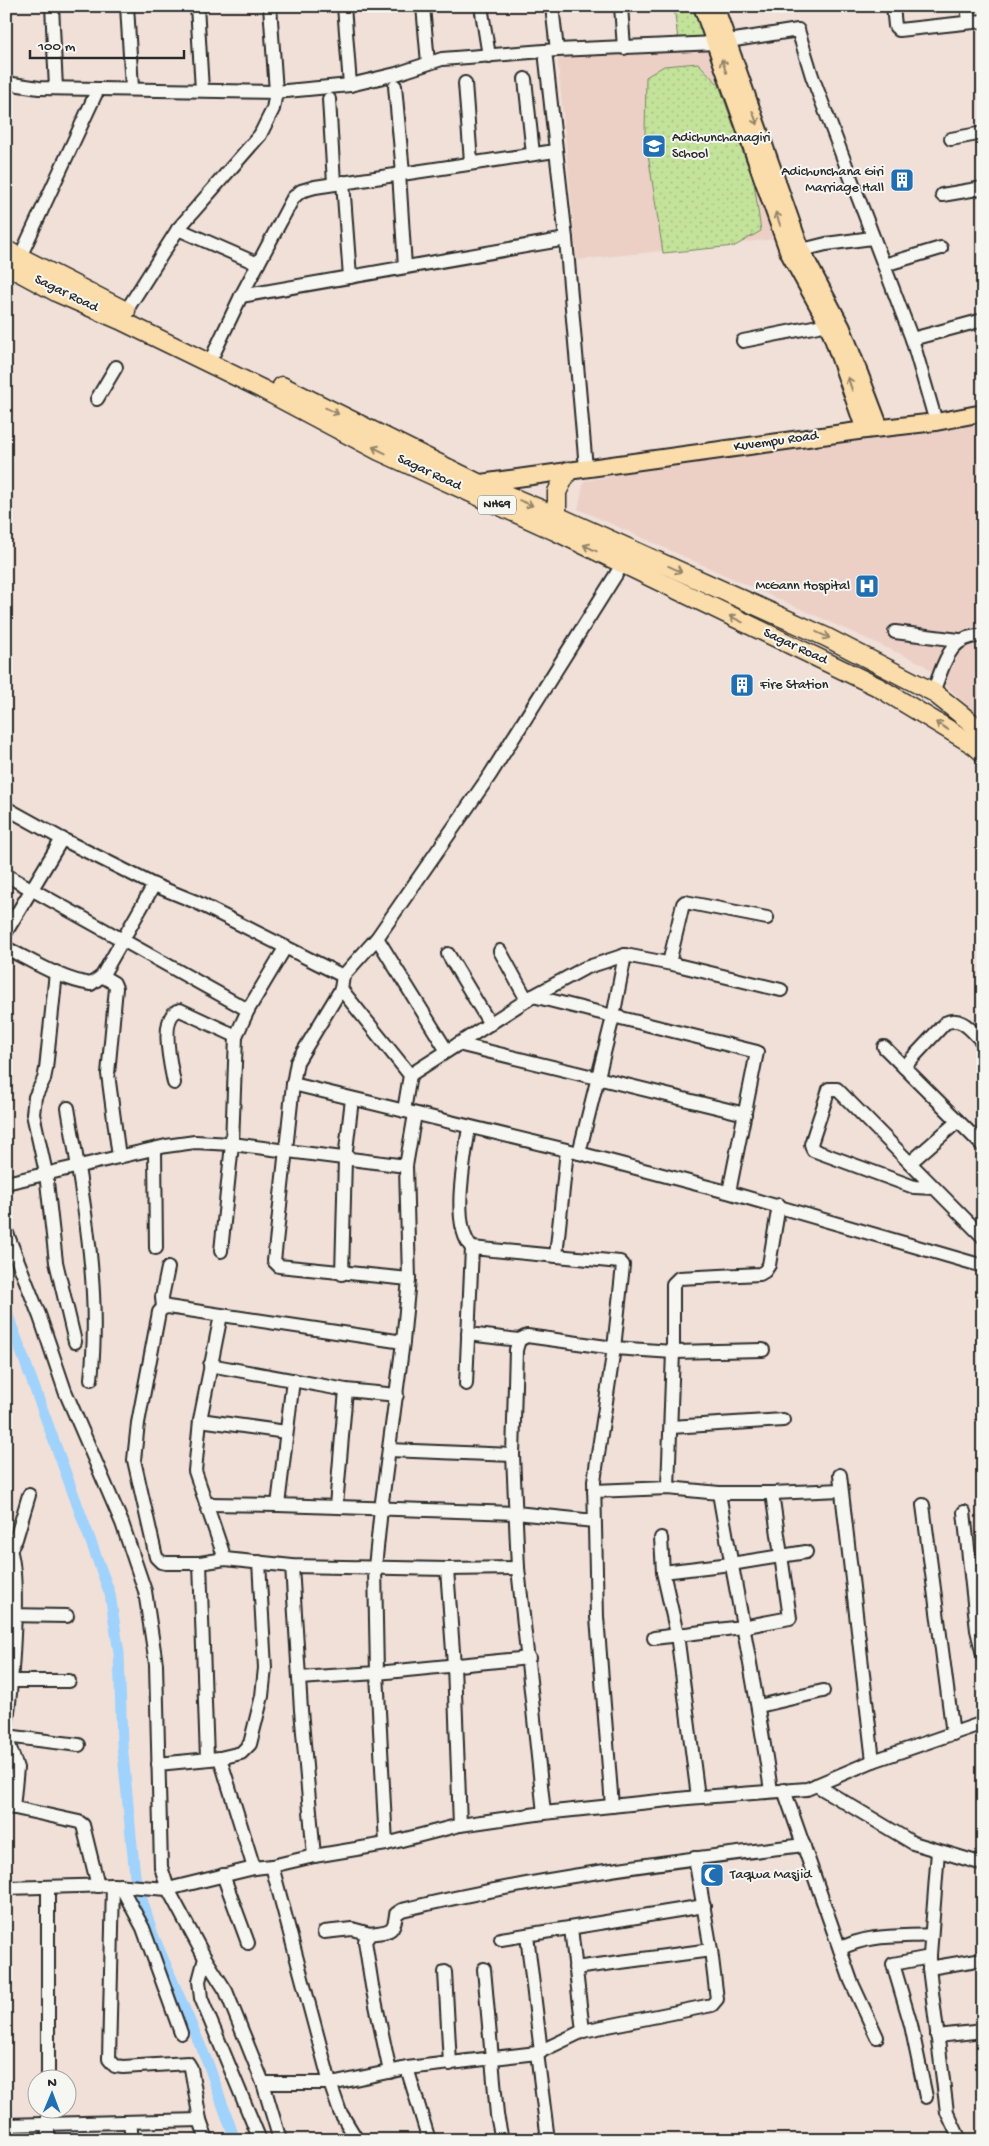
<svg xmlns="http://www.w3.org/2000/svg" width="989" height="2146" font-family="'Gochi Hand',sans-serif">
	<style>
		.built { fill: #ecd0c6 }
		.park { fill: url(#park-dots); stroke: #778662 }
		.lines { fill: none; stroke-linecap: round; stroke-linejoin: round }
		.canal { stroke: #9fd2fc; stroke-width: 11 }
		.minor-casing { stroke: #2b2b2b; stroke-width: 16 }
		.major-casing { stroke: #2b2b2b; stroke-width: 20 }
		.highway-casing { stroke: #2b2b2b; stroke-width: 21 }
		.minor { stroke: #f6f6f2; stroke-width: 12 }
		.major { stroke: #fbddab; stroke-width: 16 }
		.highway { stroke: #fbddab; stroke-width: 18 }
		.oneway { stroke: #93846b }
		.labels { text-anchor: middle; dominant-baseline: central; stroke-width: 4; stroke-linejoin: round; paint-order: stroke }
		.shield { fill: #f6f6f2; stroke: #686867; stroke-width: 1 }
		.shield-label { font-size: 12px; font-weight: bold; fill: #2b2b2b }
		.poi-label { font-size: 14px; fill: #2b2b2b; stroke: #f6f6f2; text-anchor: start }
		.street-label { font-size: 14px; fill: #2b2b2b; stroke: #f6f6f2 }
	</style>
	<defs>
		<pattern id="park-dots" width="8" height="8" patternUnits="userSpaceOnUse" patternTransform="scale(1.25)"><rect width="8" height="8" fill="#c3e29a"/><path d="M2 2h.1M6 6h.1" fill="none" stroke="#a8c285" stroke-width="1.8" stroke-linecap="round"/></pattern>
	</defs>
	<rect width="100%" height="100%" fill="#f0e0d8"/>
	<filter id="ink" filterUnits="userSpaceOnUse"><feTurbulence type="fractalNoise" baseFrequency=".02" numOctaves="2"/><feDisplacementMap in="SourceGraphic" scale="10" xChannelSelector="R" yChannelSelector="G"/><feConvolveMatrix kernelMatrix="1 2 1 2 8 2 1 2 1" color-interpolation-filters="sRGB"/></filter>
	<g filter="url(#ink)">
		<g class="built">
			<path d="M709,48L774,239L577,260L557,54Z"/>
			<path d="M983,420V721L923,664L578,509L584,481L687,462Z"/>
		</g>
		<g class="park">
			<path d="M674,6H695L707,38L678,40Z"/>
			<path d="M698,63L719,85L754,183L761,231L735,246L663,253L645,134L646,77L664,66Z"/>
		</g>
		<g class="lines">
			<path class="canal" d="M6,1310L110,1594L119,1653L122,1744L135,1876L153,1935L209,2066L235,2140"/>
			<g class="minor-casing">
				<g id="minor">
					<path d="M52,6L56,88"/>
					<path d="M127,6L132,88"/>
					<path d="M197,6L202,90"/>
					<path d="M344,6L350,85"/>
					<path d="M423,6L428,63"/>
					<path d="M481,6L489,56"/>
					<path d="M552,6L557,50"/>
					<path d="M621,6L624,48"/>
					<path d="M893,6L895,26L899,30L983,21"/>
					<path d="M967,6L969,21"/>
					<path d="M545,51L566,239L586,468"/>
					<path d="M525,79L533,154"/>
					<path d="M6,83L39,88L276,92L350,85L396,74L442,59L557,50L716,43L798,30L812,76L912,339L936,422"/>
					<path d="M465,83L471,162"/>
					<path d="M395,86L403,173"/>
					<path d="M329,99L334,183"/>
					<path d="M951,139L983,133"/>
					<path d="M399,173L405,267"/>
					<path d="M343,182L350,277"/>
					<path d="M942,195L983,188"/>
					<path d="M178,229L258,264"/>
					<path d="M794,252L826,244L872,238"/>
					<path d="M20,257L98,89"/>
					<path d="M884,265L941,248"/>
					<path d="M241,296L566,239"/>
					<path d="M126,311L178,229L260,135L273,109L276,92L270,6"/>
					<path d="M912,339L983,320"/>
					<path d="M743,341L828,324"/>
					<path d="M214,353L241,296L293,198L301,191L315,187L555,151"/>
					<path d="M97,399L116,367"/>
					<path d="M895,632L959,640"/>
					<path d="M933,692C944,666 948,634 983,636"/>
					<path d="M6,808L62,839L154,885L196,902L343,976"/>
					<path d="M6,875L248,1010"/>
					<path d="M6,932L62,839"/>
					<path d="M377,938L447,1051"/>
					<path d="M6,948C32,961 62,980 91,984L102,976L114,983L116,988L108,1074L119,1157"/>
					<path d="M500,951L527,1000"/>
					<path d="M448,954L490,1024"/>
					<path d="M669,963L683,904L685,902L767,918"/>
					<path d="M56,972L46,1069L44,1079L35,1097L33,1114L46,1173L56,1262L75,1342"/>
					<path d="M102,976L154,885"/>
					<path d="M341,989L410,1075L404,1111"/>
					<path d="M533,996L757,1052L729,1192"/>
					<path d="M458,1044L745,1114"/>
					<path d="M884,1047L983,1146"/>
					<path d="M904,1067L945,1023C962,1015 971,1031 983,1042"/>
					<path d="M410,1075L533,996L585,968L625,955L677,965L781,990"/>
					<path d="M174,1083C171,1067 158,1015 180,1010L236,1036"/>
					<path d="M293,1084L579,1153L731,1193L983,1266"/>
					<path d="M68,1108C83,1196 101,1290 91,1379"/>
					<path d="M469,1127C465,1158 450,1224 472,1248"/>
					<path d="M155,1149L156,1248"/>
					<path d="M579,1153L613,1017L625,955"/>
					<path d="M910,1163L958,1121"/>
					<path d="M6,1183L166,1146L195,1142L232,1144L406,1166"/>
					<path d="M934,1188L914,1187L813,1150L811,1144L829,1089H837L983,1237"/>
					<path d="M6,1231L40,1317L65,1391L122,1523L145,1591L156,1664L161,1867L168,1889L205,1958L226,1991L263,2083L280,2140"/>
					<path d="M221,1251L232,1144L236,1036L248,1010L285,948"/>
					<path d="M556,1256L567,1150"/>
					<path d="M342,1274L345,1159L352,1099"/>
					<path d="M409,1279L279,1266L274,1261L293,1084L297,1062L341,989L343,976L377,938L490,775L627,557"/>
					<path d="M163,1308L162,1297L168,1268"/>
					<path d="M221,1315L200,1420L195,1471L225,1559"/>
					<path d="M468,1334L519,1340L527,1336L614,1348L673,1352L763,1350"/>
					<path d="M519,1340L516,1350L513,1455L518,1568L544,1813"/>
					<path d="M403,1342L168,1307L163,1308L159,1312L138,1423L134,1460L156,1557L161,1562L166,1563H200L225,1559L292,1566L447,1569L518,1568"/>
					<path d="M210,1365L346,1390L397,1395"/>
					<path d="M293,1380L278,1505L516,1513L594,1521"/>
					<path d="M466,1384L472,1248L620,1262L623,1265L614,1348L594,1481L597,1617L612,1806"/>
					<path d="M200,1420L286,1432"/>
					<path d="M671,1427L783,1420"/>
					<path d="M389,1450L513,1455"/>
					<path d="M840,1475L873,1761"/>
					<path d="M668,1488L673,1352V1284L679,1278L760,1274L765,1271L769,1265L779,1205"/>
					<path d="M594,1491L668,1488L719,1493H772L841,1490"/>
					<path d="M719,1493C736,1593 757,1691 771,1791"/>
					<path d="M206,1504L278,1505"/>
					<path d="M923,1505L953,1734"/>
					<path d="M336,1506L346,1390"/>
					<path d="M964,1512L977,1630L983,1655"/>
					<path d="M661,1538L663,1572L677,1634L698,1797"/>
					<path d="M6,1542C24,1557 10,1699 6,1727"/>
					<path d="M11,1548L16,1539L29,1495"/>
					<path d="M200,1563L207,1758"/>
					<path d="M292,1566L301,1710L314,1856"/>
					<path d="M447,1569L454,1665L460,1825"/>
					<path d="M663,1572L731,1564L806,1552"/>
					<path d="M6,1615L67,1616"/>
					<path d="M654,1638L742,1627L790,1618L772,1493"/>
					<path d="M299,1678L377,1673L529,1658"/>
					<path d="M6,1681H69"/>
					<path d="M759,1706L823,1691"/>
					<path d="M6,1736L17,1768L13,1808"/>
					<path d="M6,1736L79,1745"/>
					<path d="M220,1758L254,1868"/>
					<path d="M158,1764L220,1758L241,1753L250,1744L262,1696L265,1668L259,1562"/>
					<path d="M816,1785L913,1843L983,1864"/>
					<path d="M784,1790L851,1981L877,2037"/>
					<path d="M6,1806L79,1822L83,1825L98,1886"/>
					<path d="M386,1844L377,1673L375,1567L381,1509L403,1342L409,1279L406,1166L415,1114"/>
					<path d="M938,1851L929,1968L947,2112L960,2140"/>
					<path d="M272,1866L330,2083L340,2112L357,2140"/>
					<path d="M223,1875L248,1943"/>
					<path d="M113,1885L109,2059L115,2066L123,2067L188,2063L191,2068L200,2120L207,2140"/>
					<path d="M120,1885L143,1928L181,2033"/>
					<path d="M48,1887V2078"/>
					<path d="M6,1888L113,1885L168,1889L254,1868L272,1866L314,1856L386,1844L460,1825L544,1813L688,1798L807,1789L873,1761L983,1723"/>
					<path d="M571,1928L583,2031"/>
					<path d="M324,1932L352,1929L370,1934"/>
					<path d="M527,1935L541,2052"/>
					<path d="M501,1939L704,1906"/>
					<path d="M840,1949C867,1934 900,1937 931,1935"/>
					<path d="M205,1958L199,1981L201,1998L260,2140"/>
					<path d="M575,1968L711,1950"/>
					<path d="M929,1968L983,1959"/>
					<path d="M484,1969L497,2115L502,2140"/>
					<path d="M445,1972L450,2064"/>
					<path d="M937,2036L983,2031"/>
					<path d="M537,2053L547,2132L544,2140"/>
					<path d="M407,2068L429,2140"/>
					<path d="M390,2072L372,1986L365,1941L370,1934C388,1931 394,1934 396,1914L402,1910C534,1878 669,1861 804,1845"/>
					<path d="M263,2083H336L407,2068L537,2053L583,2031L712,2005L717,1999L711,1950L695,1858"/>
					<path d="M926,2097L911,2025L893,1964L930,1957"/>
					<path d="M48,2108V2140"/>
					<path d="M130,2122L132,2140"/>
					<path d="M6,2125L200,2120"/>
				</g>
			</g>
			<g class="major-casing">
				<g id="major">
					<path d="M702,6L789,253L828,324L865,430"/>
					<path d="M715,6L801,250L842,328L880,428"/>
					<path d="M474,484L865,430L936,422L983,413"/>
				</g>
			</g>
			<g class="highway-casing">
				<g id="highway">
					<path d="M6,250L126,311"/>
					<path d="M6,265L58,293L120,320L262,389L379,451L555,531L878,687L974,745L983,753"/>
					<path d="M282,386L478,483L557,516L826,637L933,692L983,732"/>
					<path d="M557,516V492L568,471"/>
				</g>
			</g>
			<use href="#minor" class="minor"/>
			<use href="#major" class="major"/>
			<use href="#highway" class="highway"/>
		</g>
		<defs><path id="oneway-shaft" d="M-6 0H5M1.5-3L5.5 0L1.5 3" fill="none" stroke-width="1.6" stroke-linecap="round" stroke-linejoin="round" transform="scale(1.25)"/></defs>
		<g class="oneway">
			<use href="#oneway-shaft" transform="translate(724 66) rotate(-109)"/>
			<use href="#oneway-shaft" transform="translate(755 118) rotate(70)"/>
			<use href="#oneway-shaft" transform="translate(778 219) rotate(-109)"/>
			<use href="#oneway-shaft" transform="translate(850 384) rotate(-109)"/>
			<use href="#oneway-shaft" transform="translate(332 411) rotate(26)"/>
			<use href="#oneway-shaft" transform="translate(379 450) rotate(-154)"/>
			<use href="#oneway-shaft" transform="translate(526 503) rotate(22)"/>
			<use href="#oneway-shaft" transform="translate(590 548) rotate(-154)"/>
			<use href="#oneway-shaft" transform="translate(675 569) rotate(24)"/>
			<use href="#oneway-shaft" transform="translate(736 619) rotate(-154)"/>
			<use href="#oneway-shaft" transform="translate(823 635) rotate(25)"/>
			<use href="#oneway-shaft" transform="translate(942 726) rotate(-149)"/>
		</g>
	</g>
	<defs>
		<g id="school-square" transform="scale(1.25)"><rect x="-9" y="-9" width="18" height="18" rx="4" fill="#1f6fb2" stroke="#f6f6f2"/><path d="M0-5L7-2L0 1L-7-2ZM-4 1L0 2.5L4 1V4Q0 6-4 4Z" fill="#fff"/></g>
		<g id="building-square" transform="scale(1.25)"><rect x="-9" y="-9" width="18" height="18" rx="4" fill="#1f6fb2" stroke="#f6f6f2"/><path d="M-4-6H4V6H1V3H-1V6H-4ZM-2.5-4.3h1.7v1.8h-1.7ZM.8-4.3h1.7v1.8H.8ZM-2.5-1h1.7V.8h-1.7ZM.8-1h1.7V.8H.8Z" fill="#fff"/></g>
		<g id="hospital-square" transform="scale(1.25)"><rect x="-9" y="-9" width="18" height="18" rx="4" fill="#1f6fb2" stroke="#f6f6f2"/><path d="M-5-5h3v3.5h4V-5h3V5h-3V1.5h-4V5h-3Z" fill="#fff"/></g>
		<g id="mosque-square" transform="scale(1.25)"><rect x="-9" y="-9" width="18" height="18" rx="4" fill="#1f6fb2" stroke="#f6f6f2"/><path d="M3.5-4.9A6 6 0 1 0 3.5 4.9A5 5 0 1 1 3.5-4.9Z" fill="#fff"/></g>
	</defs>
	<g fill-rule="evenodd">
		<use href="#school-square" x="654" y="146"/>
		<use href="#building-square" x="902" y="180"/>
		<use href="#hospital-square" x="867" y="586"/>
		<use href="#building-square" x="742" y="685"/>
		<use href="#mosque-square" x="712" y="1875"/>
	</g>
	<g class="labels">
		<rect class="shield" x="478" y="495.5" width="38" height="19" rx="4"/>
		<g class="shield-label">
			<text x="497" y="505">NH69</text>
		</g>
		<g class="poi-label">
			<text x="672" y="138">Adichunchanagiri<tspan x="672" dy="16">School</tspan></text>
			<text x="884" y="172" text-anchor="end">Adichunchana Giri<tspan x="884" dy="16">Marriage Hall</tspan></text>
			<text x="850" y="586" text-anchor="end">McGann Hospital</text>
			<text x="760" y="685">Fire Station</text>
			<text x="730" y="1875">Taqwa Masjid</text>
		</g>
		<g class="street-label">
			<text transform="translate(66 294) rotate(26)">Sagar Road</text>
			<text transform="translate(776 442) rotate(-8)">Kuvempu Road</text>
			<text transform="translate(429 473) rotate(25)">Sagar Road</text>
			<text transform="translate(795 647) rotate(25)">Sagar Road</text>
		</g>
	</g>
	<rect width="989" height="2146" fill="none" stroke="#f6f6f2" stroke-width="25"/>
	<rect x="12" y="12" width="964" height="2121" fill="none" stroke="#2b2b2b" stroke-width="2" filter="url(#ink)"/>
	<g transform="translate(52 2094) rotate(1)"><circle r="24" fill="#f6f6f2" stroke="#a5a5a2"/>
	<path d="M0-4L9 19L0 12L-9 19Z" fill="#1f6fb2"/>
	<text y="-8" font-size="14" font-weight="bold" text-anchor="middle" fill="#2b2b2b">N</text>
	</g>
	<path d="M30 50v8h154v-8" fill="none" stroke="#2b2b2b" stroke-width="2.5"/>
	<text x="38" y="50" font-size="15" fill="#2b2b2b" stroke="#f6f6f2" stroke-width="4" paint-order="stroke">100 m</text>
</svg>
